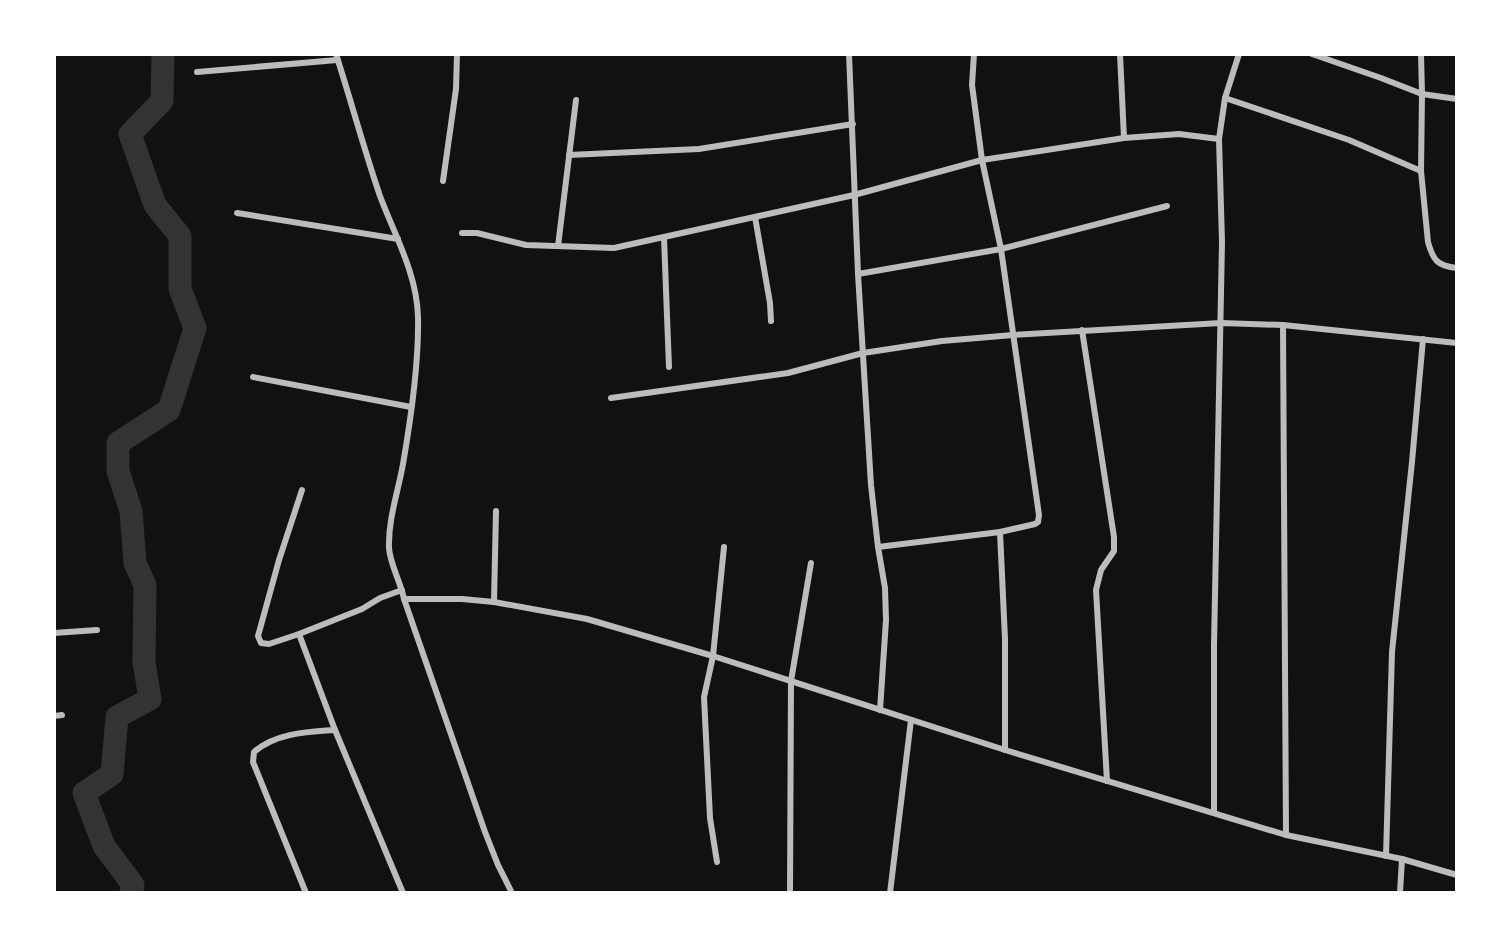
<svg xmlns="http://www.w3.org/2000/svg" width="1511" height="947" font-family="Jost,sans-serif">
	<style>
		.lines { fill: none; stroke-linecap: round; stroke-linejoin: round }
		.river { stroke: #333; stroke-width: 23 }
		.minor { stroke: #bcbcbc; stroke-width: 6 }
	</style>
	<rect width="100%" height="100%" fill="#111"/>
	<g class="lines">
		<path class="river" d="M131,893L133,885L104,846L84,793L112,774L117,717L150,699L144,662L145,585L135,563L131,511L118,471V443L169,410L195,328L180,289V236L155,205L130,134L162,101L163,54"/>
		<g class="minor">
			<path d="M336,54C351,101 364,149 380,196C395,236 417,274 418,317C419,363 411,418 403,464C398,492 388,520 389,548C390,564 401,583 404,599H462L494,602L587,619L713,656L1005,750L1286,835L1402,859L1457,875"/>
			<path d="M849,54L858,274L871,485L878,547L885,588L886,620L880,710"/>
			<path d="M1120,54L1124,138"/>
			<path d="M1312,54L1381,78L1422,94L1457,99"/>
			<path d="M1421,54L1422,94L1421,171L1428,242C1433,260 1437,266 1457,268"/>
			<path d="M197,72L337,60"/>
			<path d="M1225,98L1349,140L1421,171"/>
			<path d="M569,155L699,149L853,124"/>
			<path d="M443,181L456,89L457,54"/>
			<path d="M237,213L398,239"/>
			<path d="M755,217L770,303L771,321"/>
			<path d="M462,233H477L526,245L614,248L854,195L982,160L1124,138L1179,134L1219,139"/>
			<path d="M664,238L669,367"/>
			<path d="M558,246L576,100"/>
			<path d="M858,274L1001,249L1167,206"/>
			<path d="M1283,325L1286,835"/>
			<path d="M1082,330L1114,537V551L1101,570L1096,590L1107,781"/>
			<path d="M253,377L411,407"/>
			<path d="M611,398L788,373L863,353L942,341L1013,335L1221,323L1283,325L1457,343"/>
			<path d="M302,490L279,560L258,636L261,643L269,644L299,634L362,609L380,598L402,590"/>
			<path d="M1000,532L1005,639V750"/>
			<path d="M878,547L1000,532L1035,524L1038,522L1039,515L1001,249L982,160L972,85L974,54"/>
			<path d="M404,599L485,832L498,865L512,893"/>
			<path d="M494,602L496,511"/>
			<path d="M54,633L97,630"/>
			<path d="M299,634L335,730L403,893"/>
			<path d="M54,716L62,715"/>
			<path d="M1214,812V645L1222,242L1219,139L1225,98L1239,54"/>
			<path d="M1386,856L1392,652L1412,462L1423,339"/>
			<path d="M717,862L710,818L704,697L713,656L724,547"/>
			<path d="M306,893L253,762L254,752C276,733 307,732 335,730"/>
			<path d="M790,893L791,681L811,563"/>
			<path d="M890,893L911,720"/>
			<path d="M1400,893L1402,859"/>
		</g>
	</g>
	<rect width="1511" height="947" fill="none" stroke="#ffffff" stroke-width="112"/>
</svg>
